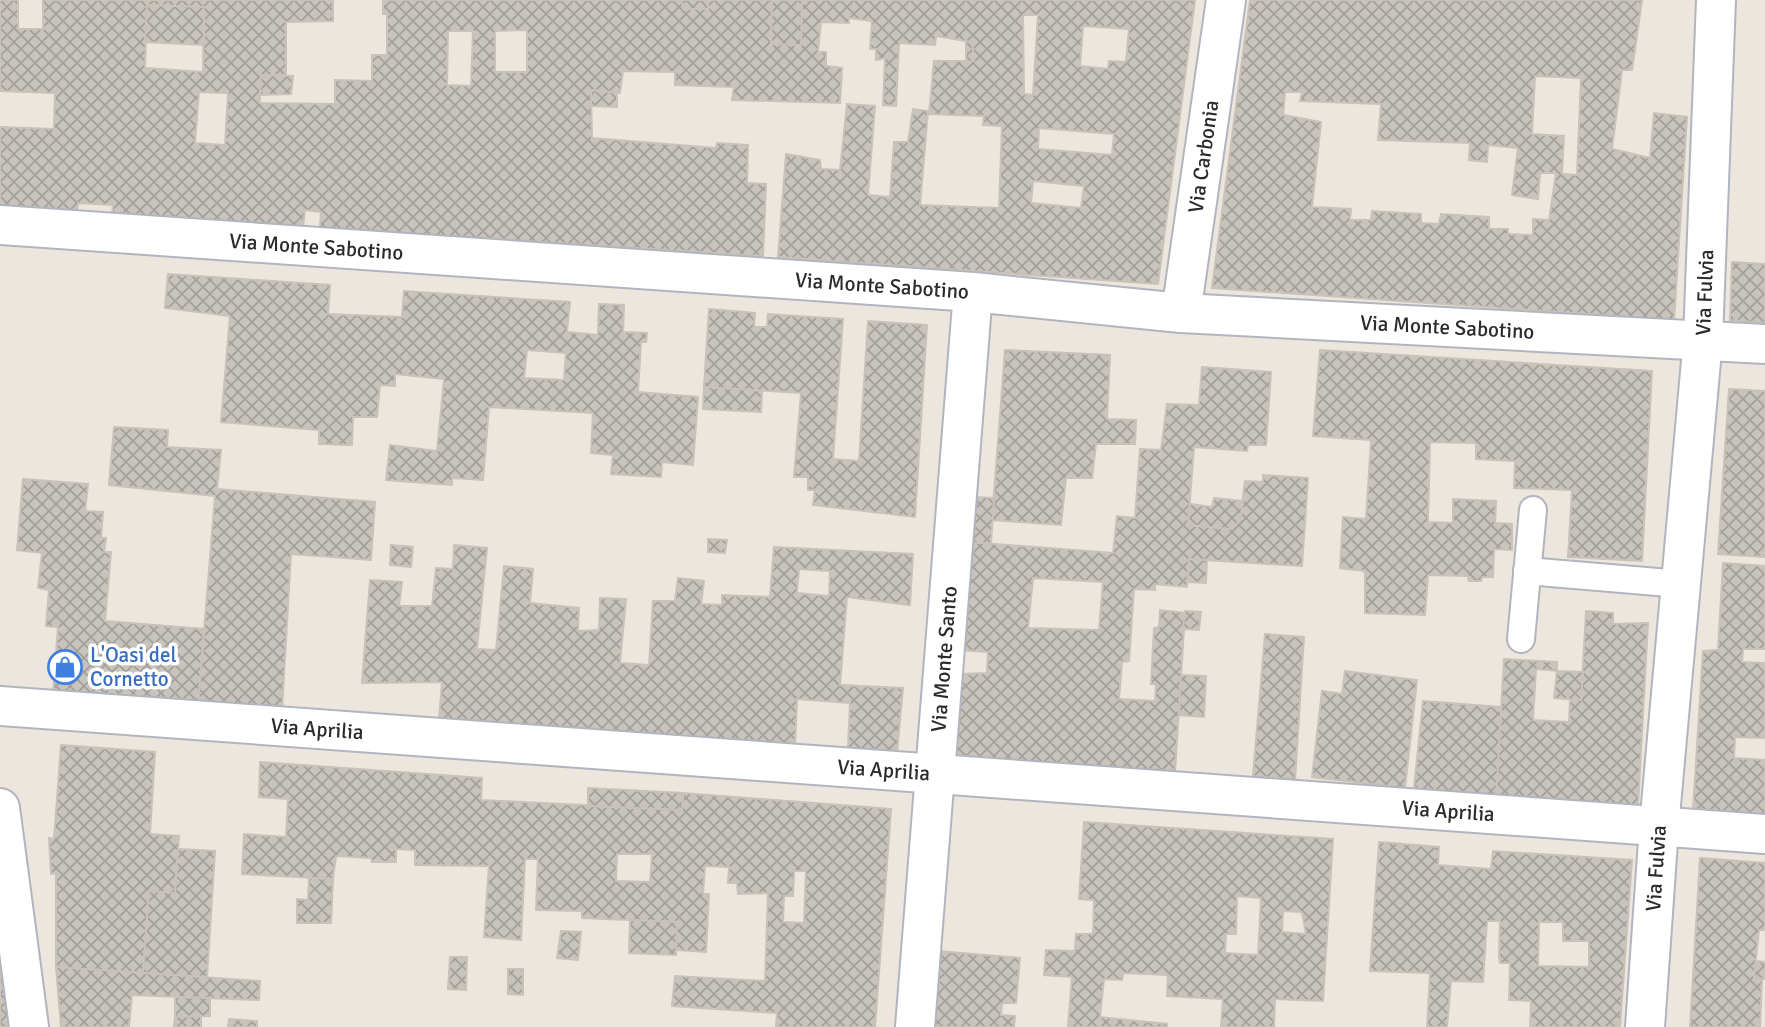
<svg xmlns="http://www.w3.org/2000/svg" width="1765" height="1027" font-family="Signika,sans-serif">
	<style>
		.building { fill: url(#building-cross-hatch); stroke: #c8c2b8; stroke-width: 2; fill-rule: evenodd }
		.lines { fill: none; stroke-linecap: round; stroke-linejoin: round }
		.service-casing { stroke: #b2b5be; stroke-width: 30 }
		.minor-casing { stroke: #b2b5be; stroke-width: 42 }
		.tertiary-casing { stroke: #b2b5be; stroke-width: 42 }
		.service { stroke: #fff; stroke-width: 26 }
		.minor { stroke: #fff; stroke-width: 38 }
		.tertiary { stroke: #fff; stroke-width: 38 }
		.labels { text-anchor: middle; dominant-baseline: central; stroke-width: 7; stroke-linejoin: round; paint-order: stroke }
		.street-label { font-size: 21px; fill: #2b2b2b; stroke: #fff }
		.shop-label { font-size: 21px; fill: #366cbe; stroke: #fff; text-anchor: start }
	</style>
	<defs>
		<pattern id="building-cross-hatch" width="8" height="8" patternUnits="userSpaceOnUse" patternTransform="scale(1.75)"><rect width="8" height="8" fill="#c8c4bd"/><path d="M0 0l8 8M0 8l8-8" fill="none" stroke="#a39f9a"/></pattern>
	</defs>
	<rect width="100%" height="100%" fill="#ece6de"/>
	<g class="building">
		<path d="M0,0H18V29H43V0H333V21L286,22V75H261L260,95V103L335,104V80L372,81V55H387V14H383V0H682L683,9H708V0H772L771,44L801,45L802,0H1195L1158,284L778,257L786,154L820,160L821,169L840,170L847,104L875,106L868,195L890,197L894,142H908L913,109L928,111L920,205L999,208L1002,126L983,125L984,116L929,114L934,61H974L972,42L936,36L935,45L899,43L896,106L883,105L885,58L876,60V49H870L872,21L849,18V23L821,22L818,52H826V66L842,68L840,103L732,100L734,87L675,85V72L623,71L620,93L591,90L592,138L716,148L717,143L748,145L747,183L766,184L763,256L320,228L321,212L305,210L303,227L112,215L113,205L78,203L77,213L0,209V127L54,129L55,93L0,91ZM147,5L204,7L203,72L145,68ZM1023,15H1038L1033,95L1024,94ZM1083,26L1129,29L1126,62L1109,61L1108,69L1080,66ZM527,30V72H495V31ZM448,31H473L471,86L447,85ZM199,92L228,93L225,145L195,143ZM1039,128L1114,134L1112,155L1038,149ZM1033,181L1084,186L1081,208L1031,203Z"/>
		<path d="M682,0H708V9H683Z"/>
		<path d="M772,0H802L801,45L771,44Z"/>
		<path d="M1250,0H1642L1632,70H1622L1612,149L1650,158L1654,113L1687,117L1674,320L1212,288ZM1535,76L1581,78L1577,175L1562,174L1564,136L1532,134ZM1285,92H1302L1300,101L1381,104L1378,140L1470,143L1469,160L1487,162L1488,145L1518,148L1512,195L1538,199L1540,173H1556L1549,220L1533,219V235L1508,234V229H1489V217L1441,214L1439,224L1421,223V214L1372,211L1371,220H1350L1351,209L1312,207L1321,122L1283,115Z"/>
		<path d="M147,5L204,7V45L145,42Z"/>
		<path d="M966,41L972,42L974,61L966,62Z"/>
		<path d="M261,75L293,76L291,94L260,95Z"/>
		<path d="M591,90L617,93V107L591,106Z"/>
		<path d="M1732,262L1765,264V323L1730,320Z"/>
		<path d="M168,274L330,285L328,314L402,317L404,291L570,302L567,332L598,335L599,304L624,305L623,332L647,333L646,342H641L638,392L698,397L693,465L662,462L661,477L611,474L613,455L591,453L593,413L489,407L483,480L452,478V485L386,480L390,445L437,451L444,379L395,374V386L380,385L377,417H353L352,445L319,444V430L221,422L230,316L165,308ZM527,350L566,353L564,380L524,378Z"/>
		<path d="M709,309L755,313L754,327H767L768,314L843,319L833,459L859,461L868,321L927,325L915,517L813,505L815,490H808V477H794L801,393L704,387Z"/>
		<path d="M1005,350L1110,355L1107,419L1136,420L1135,444H1096L1092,478H1066L1061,525L992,520Z"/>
		<path d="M1320,350L1652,371L1642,561L1568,557L1572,490L1514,488L1515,461L1476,459V443L1430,442L1428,522L1453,523V499L1496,501L1495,523L1512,524V550L1494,549L1493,577H1482L1481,581H1469L1468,576L1428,575L1425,615L1365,613V571L1340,568L1343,517L1366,519L1371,440L1313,436Z"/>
		<path d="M1202,367L1271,372L1266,445H1248L1247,451L1194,447L1188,525L1230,529L1240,521L1245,481L1263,482V475L1308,478L1302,566L1189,559L1187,587L1155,584V590L1134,589L1129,661L1122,662L1119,699L1155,701L1156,684H1151L1154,628L1159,627L1160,610L1185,613L1175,772L953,757L960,674L987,673L988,652L961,650L969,542L1113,553L1117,516L1135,518L1140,449L1161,450L1167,404L1199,405ZM1033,578L1103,582L1099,630L1028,628Z"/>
		<path d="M704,387L762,391L761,412L703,409Z"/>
		<path d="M1729,389L1765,391V557L1718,554Z"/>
		<path d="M114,427L168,430L167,447L221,450L217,489L375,502L371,560L291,554L282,710L198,705L215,496L109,485Z"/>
		<path d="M23,479L88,484L85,511L103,512L101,538H106L104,552H111L105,621L204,629L198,705L53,693L58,627L46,626L49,590L38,588L42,553L17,550Z"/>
		<path d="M973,497L994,498L991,544L969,542Z"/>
		<path d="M1214,498L1243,501L1240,521L1230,529L1188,525L1190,504L1212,507Z"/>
		<path d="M708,539L727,540L725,553L708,552Z"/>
		<path d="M391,545L413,547L411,567L390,565Z"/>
		<path d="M454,545L487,548L477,649L496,650L504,566L533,569L530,603L579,608L578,631L599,630L600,598L626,599L620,663L649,665L653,601H675L678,578L704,581L701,604L722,605V595L770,597L774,547L913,554L910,605L847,597L840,685L903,688L897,752L848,748L850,703L797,699L795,747L439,719L442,682L362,683L370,580L402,582L399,606H432L436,568L453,569ZM799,569L830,571L829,596L797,593Z"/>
		<path d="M1189,559L1207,560L1206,583L1188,582Z"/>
		<path d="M1723,563L1765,566V649H1743L1742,662L1765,663V738L1735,737L1734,758L1765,760V815L1693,810L1703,651L1718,650Z"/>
		<path d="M1185,611L1201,612L1199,630L1183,629Z"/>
		<path d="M1586,611L1613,613V624L1648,623L1638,806L1496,798L1504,659L1557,662V671L1536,669L1533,720L1569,722L1570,699L1581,700Z"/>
		<path d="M1265,634L1304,637L1295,780L1253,776Z"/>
		<path d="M1345,671L1417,680L1405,788L1312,777L1322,691L1342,694Z"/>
		<path d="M1557,671L1583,672L1581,700L1554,698Z"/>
		<path d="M1181,675L1206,676L1204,717L1179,715Z"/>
		<path d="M1423,701L1501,707L1496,798L1414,788Z"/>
		<path d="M61,745L155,752L150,834L179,836L175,893L149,891L143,973L56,967V873L51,874L49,838L54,839Z"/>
		<path d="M260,762L482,778L481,800L682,810L683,793L891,809L875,1027H776L777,1013L672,1006L675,976L765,981L768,893L738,894L737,883H728L729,867L705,866L703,894H709L706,952L676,950L677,922L582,918V911L536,910L538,859H525L521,940L484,937L489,866L415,865V850L396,849V862H372L371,858L336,856L333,879L242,874L244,834L286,837L288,799L259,797ZM617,854H652L650,882L616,881ZM794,871H806L804,923L783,922L784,896H793Z"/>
		<path d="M588,788L683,793L682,810L588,806Z"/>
		<path d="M1084,822L1333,839L1323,1001L1275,999L1274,1027H1221L1223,999L1167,996L1168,975L1123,973L1122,980L1104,979L1100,1017L1167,1024V1027H1068L1072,977L1044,975L1046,950L1075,951L1076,934H1093L1094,900L1079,899ZM1237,896L1261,898L1258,955L1225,953L1226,934H1236ZM1283,911L1302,912L1306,934L1282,932Z"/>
		<path d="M1379,842L1439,847L1438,865L1491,869L1493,851L1632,860L1620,1027H1530L1531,1001L1509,1000L1510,963H1500L1499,958L1500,921H1487L1483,982L1451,981L1447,1027H1427L1430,973L1370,971ZM1539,922H1563V941H1589V967L1538,966Z"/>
		<path d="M178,849L215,851L207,977L143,973L149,891L175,893Z"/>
		<path d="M1700,858L1765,863V930H1759L1754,978L1762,979L1760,1027H1690Z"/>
		<path d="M309,878L333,879L331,923H297V899L308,900Z"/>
		<path d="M630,920L677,922L676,955L629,953Z"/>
		<path d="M561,931L581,932L578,960L557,958Z"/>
		<path d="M938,951L1020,958L1016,1003H1002L1001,1015L1015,1016L1014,1027H932Z"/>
		<path d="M450,957H467L466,990L448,989Z"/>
		<path d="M0,960L6,961L14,1027H0Z"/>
		<path d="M1756,961L1765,962V979L1754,978Z"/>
		<path d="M56,967L260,981L259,1000L132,995L129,1027H61Z"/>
		<path d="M508,969H523V995L508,994Z"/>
		<path d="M175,997L210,998V1016L175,1017Z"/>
		<path d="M201,1016V1027H174L175,1017Z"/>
		<path d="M229,1019L257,1021V1027H228Z"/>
	</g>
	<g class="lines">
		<g class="service-casing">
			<g id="service">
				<path d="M1527,571L1681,584"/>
				<path d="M1521,639L1533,510"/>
			</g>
		</g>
		<g class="minor-casing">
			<g id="minor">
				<path id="s1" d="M0,225L973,292L1181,313L1765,344"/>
				<path id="s2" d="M1181,313L1226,0"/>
				<path id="s3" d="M0,706L1765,834"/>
				<path id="s4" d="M915,1027L973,292"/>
				<path id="s5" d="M1645,1027L1659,827L1703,339L1716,0"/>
			</g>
		</g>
		<g class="tertiary-casing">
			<path id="tertiary" d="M0,808L29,1027"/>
		</g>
		<use href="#service" class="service"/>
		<use href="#minor" class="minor"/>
		<use href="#tertiary" class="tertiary"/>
	</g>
	<defs>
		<g id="shop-ring" transform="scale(1.75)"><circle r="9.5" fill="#fff" stroke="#3f7fe0" stroke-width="1.5"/><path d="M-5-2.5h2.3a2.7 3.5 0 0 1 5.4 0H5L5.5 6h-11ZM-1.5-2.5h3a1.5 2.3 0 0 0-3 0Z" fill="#3f7fe0"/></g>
	</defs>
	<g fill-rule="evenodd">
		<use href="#shop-ring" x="65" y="667"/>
	</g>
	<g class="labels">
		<g class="street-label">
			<text stroke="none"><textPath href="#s2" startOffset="158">Via Carbonia</textPath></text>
			<text stroke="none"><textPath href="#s1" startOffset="317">Via Monte Sabotino</textPath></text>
			<text stroke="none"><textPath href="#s1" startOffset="884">Via Monte Sabotino</textPath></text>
			<text stroke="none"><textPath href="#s5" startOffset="737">Via Fulvia</textPath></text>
			<text stroke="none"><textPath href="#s1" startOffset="1451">Via Monte Sabotino</textPath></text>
			<text stroke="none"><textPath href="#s4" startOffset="369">Via Monte Santo</textPath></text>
			<text stroke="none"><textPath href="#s3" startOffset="318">Via Aprilia</textPath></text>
			<text stroke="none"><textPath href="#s3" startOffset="886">Via Aprilia</textPath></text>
			<text stroke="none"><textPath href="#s3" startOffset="1452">Via Aprilia</textPath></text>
			<text stroke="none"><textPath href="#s5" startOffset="159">Via Fulvia</textPath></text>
		</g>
		<g class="shop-label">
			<text x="90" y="655">L'Oasi del<tspan x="90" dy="24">Cornetto</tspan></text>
		</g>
	</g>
</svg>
